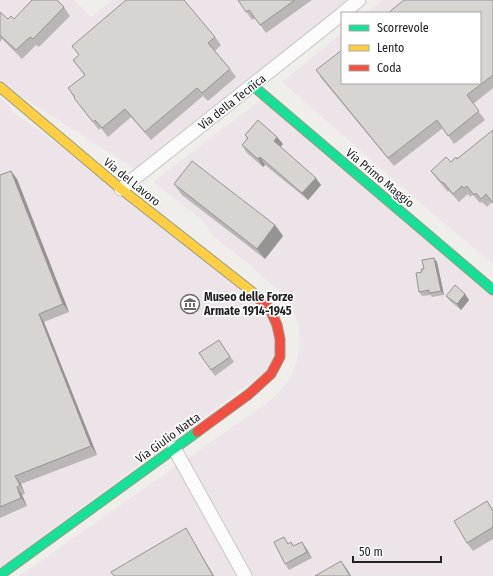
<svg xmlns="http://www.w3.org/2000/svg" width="493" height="576" font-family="'Fira Sans Condensed',sans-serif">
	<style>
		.industrial { fill: #ede4e9 }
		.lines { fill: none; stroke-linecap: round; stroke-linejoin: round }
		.street-casing { stroke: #c9c8c7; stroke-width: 15 }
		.fast-casing { stroke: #999a82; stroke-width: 11 }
		.slow-casing { stroke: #999a82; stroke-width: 11 }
		.jam-casing { stroke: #999a82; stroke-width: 11 }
		.street { stroke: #fdfcfc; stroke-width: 13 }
		.fast { stroke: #16e098; stroke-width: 9 }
		.slow { stroke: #ffcf43; stroke-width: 9 }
		.jam { stroke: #f24e42; stroke-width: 9 }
		.wall { fill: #b9b6b5 }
		.shaded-wall { fill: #969493 }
		.building { fill: #d7d4d2; stroke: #969493 }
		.labels { text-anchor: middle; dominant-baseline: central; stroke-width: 3.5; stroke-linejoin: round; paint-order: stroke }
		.street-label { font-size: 12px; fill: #222; stroke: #fff }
		.poi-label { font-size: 12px; font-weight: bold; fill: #222; stroke: #fff; text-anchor: start }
	</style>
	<rect width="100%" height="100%" fill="#f0eeeb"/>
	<g class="industrial">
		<path d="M0,0H74L91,17L112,0H354L138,171L0,83Z"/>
		<path d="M383,0H493V264L431,212L282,82L342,33V83H480V13H366Z"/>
		<path d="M268,94L493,287V576H19L271,400L288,382L298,359L300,342L298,323L292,307L285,296L245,261L213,236L201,219L153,182Z"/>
		<path d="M0,97L16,114L36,128L271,308L277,363L0,568Z"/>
	</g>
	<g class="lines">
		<g class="street-casing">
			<g id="street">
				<path d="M343,13L359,0"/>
				<path d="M121,189L342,14"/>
				<path d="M174,448L245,576"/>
			</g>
		</g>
		<g class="fast-casing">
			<g id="fast">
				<path d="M252,85L493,290"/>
				<path d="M0,575L197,432"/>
			</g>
		</g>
		<g class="slow-casing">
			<path id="slow" d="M0,87L121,189L251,291L258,298"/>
		</g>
		<g class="jam-casing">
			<path id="jam" d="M197,432L249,394L271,374L280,357V339L277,325L270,309L258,298"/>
		</g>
		<use href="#street" class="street"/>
		<use href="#fast" class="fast"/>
		<use href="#slow" class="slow"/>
		<use href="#jam" class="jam"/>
	</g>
	<g class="wall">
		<path d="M238,0H312L266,33L255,18L252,20Z"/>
		<path d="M493,0V88L473,104L485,120L454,144L443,128L394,166L322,79L316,70Z"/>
		<path d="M64,7L70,16L39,47L36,45L22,59L2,39L0,42V12L8,19H14Z"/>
		<path d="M215,37L221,45L215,51L230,69L236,77L208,101L203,96L151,140L131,117L108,137L101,128L99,130L80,106L68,88L85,76L73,60L79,55L72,46Z"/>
		<path d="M493,130V204L492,202L487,207L482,202L480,203L473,195L470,197L468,194L459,202L449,191L448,192L437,179L431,171L451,162L457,159Z"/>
		<path d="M245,135L277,137L283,144L281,147L321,185L308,200L265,165L263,167L247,153L242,145L247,139Z"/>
		<path d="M11,171L17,179L69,312L44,322L97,455L21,484L25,494L22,495L27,506L0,518V175Z"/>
		<path d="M174,184L275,225L283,236L265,259L182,195Z"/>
		<path d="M437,262L444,295L432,297L431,295L422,296L419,292L422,272L424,269Z"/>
		<path d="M465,294L469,300L461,310L450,301L446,296Z"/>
		<path d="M219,340L234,362L215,376L199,353Z"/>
		<path d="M487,501L493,510V539L473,551L467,543Z"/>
		<path d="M291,542L294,546L306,548L312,558L289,570L285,564L289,544Z"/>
	</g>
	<g class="shaded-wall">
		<path d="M277,137L283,144L279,148L274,141Z"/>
		<path d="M260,157L265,165L263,167L258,159Z"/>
		<path d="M11,171L17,179L69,312L63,304Z"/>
		<path d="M316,178L321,185L308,200L302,193Z"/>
		<path d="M275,225L283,236L265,259L257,249Z"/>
		<path d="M434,258L437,262L444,295L441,291Z"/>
		<path d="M465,294L469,300L461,310L457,304Z"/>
		<path d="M39,314L44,322L97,455L91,446Z"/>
		<path d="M15,476L21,484L25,494Z"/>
		<path d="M17,487L22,495L27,506L21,498Z"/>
		<path d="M186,528L191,537L214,576H213Z"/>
		<path d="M302,542L306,548L312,558L307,552Z"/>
		<path d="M341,561L347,569L351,576H350Z"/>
	</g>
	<g class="building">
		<path d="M32,0H57L64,7L33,39L30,37L16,50L0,35V12L8,19L11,16L14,19Z"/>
		<path d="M126,0H184L215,37L208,43L230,69L202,93L197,88L145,132L125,109L102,128L95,120L93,122L74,98L75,97L68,88L85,75L73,60L79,55L72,46Z"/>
		<path d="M238,0H295L260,25L249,10L246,12Z"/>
		<path d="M404,0H493V75L467,95L479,111L448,136L437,120L388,158L316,70L342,50V83H480V13H388Z"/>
		<path d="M258,120L277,137L274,141L316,178L302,193L260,157L258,159L242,145L248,138L245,135Z"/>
		<path d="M493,130V203L486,194L481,199L476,193L474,195L467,186L464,188L462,186L453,194L443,182L442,183L431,171L446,157L451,162L456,157L457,159Z"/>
		<path d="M192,161L275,225L257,249L174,184Z"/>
		<path d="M11,171L63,304L39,314L91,446L15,476L20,485L17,487L21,498L0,507V175Z"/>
		<path d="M434,258L441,291L429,293V290L419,292L416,273L422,272L421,269H424L422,260Z"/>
		<path d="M455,285L465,294L457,304L446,296Z"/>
		<path d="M219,340L230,357L211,370L199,353Z"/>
		<path d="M487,501L493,511V527L467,543L454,521Z"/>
		<path d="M186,528L213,576H114L111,572Z"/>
		<path d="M284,537L288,544L291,542L293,546L302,542L307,552L285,564L274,542Z"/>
		<path d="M341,561L350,576H315Z"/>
	</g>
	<defs>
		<g id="museum-ring" transform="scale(1)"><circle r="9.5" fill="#fff" stroke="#6a6968" stroke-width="1.5"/><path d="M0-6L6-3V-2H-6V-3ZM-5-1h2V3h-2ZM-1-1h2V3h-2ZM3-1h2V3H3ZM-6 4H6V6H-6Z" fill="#6a6968"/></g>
	</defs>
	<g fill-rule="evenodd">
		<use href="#museum-ring" x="190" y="304"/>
	</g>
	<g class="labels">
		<g class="street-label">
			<text transform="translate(232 102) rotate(-38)">Via della Tecnica</text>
			<text transform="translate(380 178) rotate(40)">Via Primo Maggio</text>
			<text transform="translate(132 182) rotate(39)">Via del Lavoro</text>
			<text transform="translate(168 438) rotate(-36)">Via Giulio Natta</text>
		</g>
		<g class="poi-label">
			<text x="204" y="297">Museo delle Forze<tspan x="204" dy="14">Armate 1914-1945</tspan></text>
		</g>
	</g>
	<rect x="341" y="12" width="140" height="72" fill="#ffffff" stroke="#a7a7a7"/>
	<rect x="349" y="25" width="20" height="6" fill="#16e098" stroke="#a7a7a7"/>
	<text x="377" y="32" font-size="12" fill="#222222">Scorrevole</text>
	<rect x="349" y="45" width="20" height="6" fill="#ffcf43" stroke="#a7a7a7"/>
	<text x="377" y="52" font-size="12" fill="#222222">Lento</text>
	<rect x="349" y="65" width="20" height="6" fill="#f24e42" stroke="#a7a7a7"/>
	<text x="377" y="72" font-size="12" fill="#222222">Coda</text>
	<path d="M353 556v6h88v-6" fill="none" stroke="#222222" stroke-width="2"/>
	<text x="359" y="556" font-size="12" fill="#222222" stroke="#ffffff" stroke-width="3" paint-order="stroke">50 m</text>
</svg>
